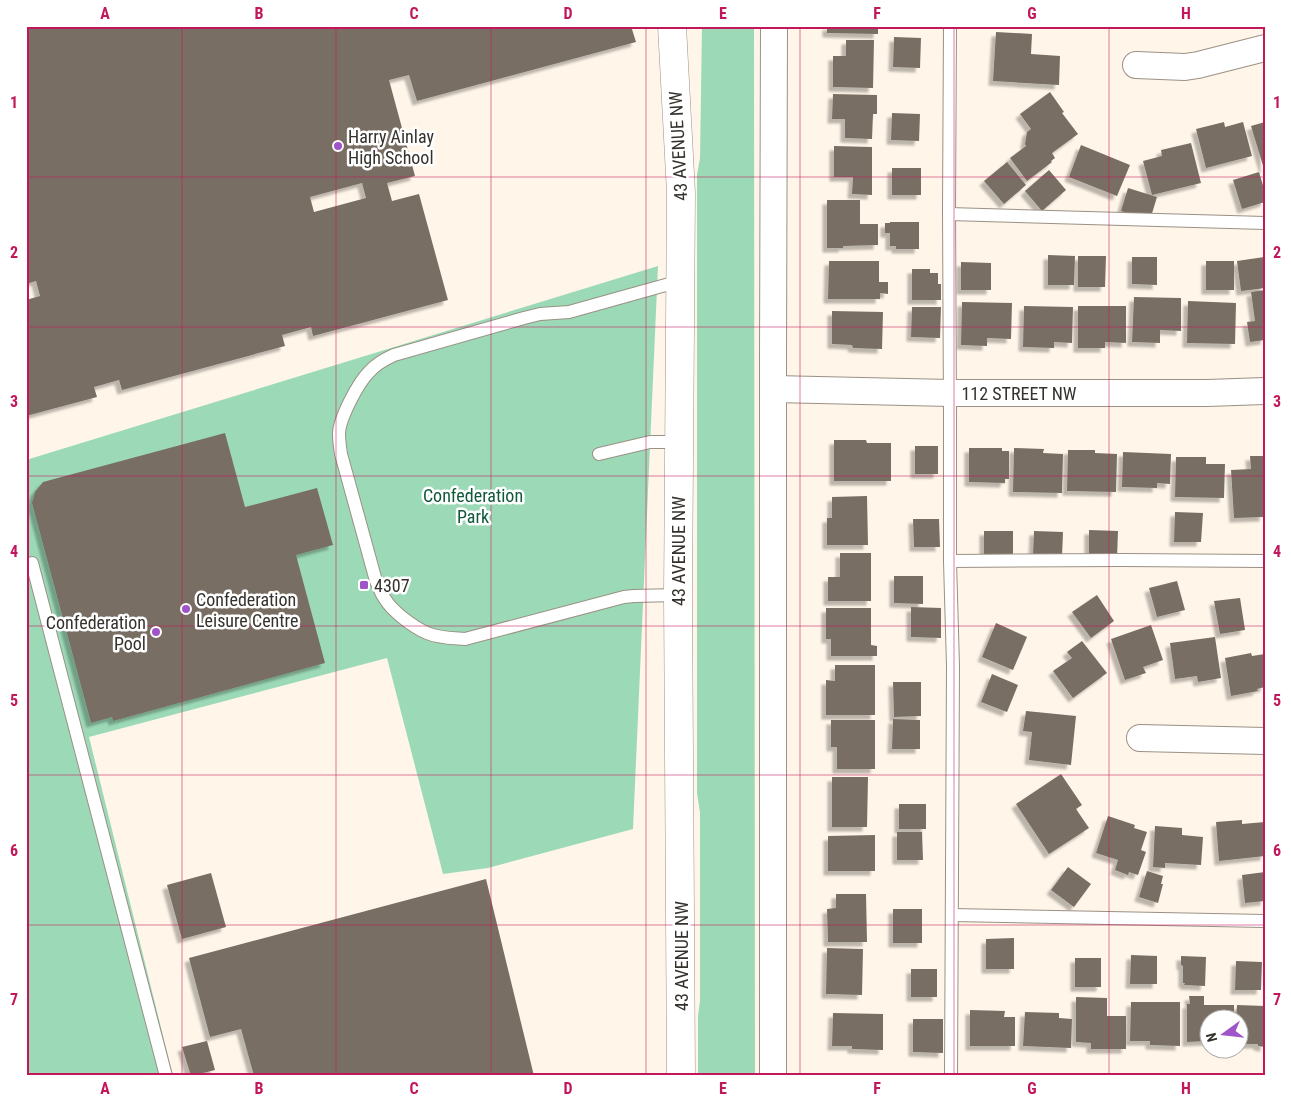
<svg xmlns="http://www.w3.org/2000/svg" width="1291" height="1102" font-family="'Roboto Condensed',sans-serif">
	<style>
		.green { fill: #9cdab7 }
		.building { fill: #796e64; fill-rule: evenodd; filter: url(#shadow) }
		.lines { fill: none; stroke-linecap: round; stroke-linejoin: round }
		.lane-casing { stroke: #9a9185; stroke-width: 14 }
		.street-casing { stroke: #9a9185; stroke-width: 28 }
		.secondary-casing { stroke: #9a9185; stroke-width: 29 }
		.lane { stroke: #fff; stroke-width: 12 }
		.street { stroke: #fff; stroke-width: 26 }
		.secondary { stroke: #fff; stroke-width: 28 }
		.grid { fill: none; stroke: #c2185b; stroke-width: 1; stroke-opacity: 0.55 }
		.poi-dot { fill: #9f55c7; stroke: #fff; stroke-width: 2 }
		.labels { text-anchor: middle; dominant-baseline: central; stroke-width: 5; stroke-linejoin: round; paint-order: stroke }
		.poi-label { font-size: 18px; fill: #35312c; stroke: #fff; text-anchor: start }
		.street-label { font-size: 18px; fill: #35312c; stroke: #fff }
		.park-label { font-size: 18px; fill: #0f5839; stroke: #fff }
		.neatline { fill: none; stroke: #c2185b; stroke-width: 2 }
		.grid-label { font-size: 16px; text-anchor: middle; font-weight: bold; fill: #c2185b }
	</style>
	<defs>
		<filter id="shadow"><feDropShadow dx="-4.5" dy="4.5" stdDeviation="1" flood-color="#0004"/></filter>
	</defs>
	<rect width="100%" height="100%" fill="#fff5e8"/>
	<g class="green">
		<path d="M702,26H754L755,1076H698V1016L700,1001V813L697,793V175L700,158Z"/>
		<path d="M658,266L633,829L488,868L443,874L387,658L89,737L173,1076H26V460Z"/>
	</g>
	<g class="building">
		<path d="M26,26H631L636,42L417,101L409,75L389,80L415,176L387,183L392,201L419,194L448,300L313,336L311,327L282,335L285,346L122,390L119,380L94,387L97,397L26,416V300L40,296L36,281L26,284ZM362,183L366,198L314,212L310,197Z"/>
		<path d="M827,26H878V34L827,33Z"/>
		<path d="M996,32L1032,34L1031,54L1060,56L1059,85L993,81Z"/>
		<path d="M894,37L921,38L920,68L893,67Z"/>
		<path d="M846,40H874L873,88L833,87V56H846Z"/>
		<path d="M1050,92L1064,112L1062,113L1078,134L1052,153L1055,158L1051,161L1052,162L1027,181L1010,158L1026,146L1025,144L1027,132L1031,129L1020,114Z"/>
		<path d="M833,94L877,95V114H873L872,139L845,138V119H832Z"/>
		<path d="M892,113L920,114L919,141L891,140Z"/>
		<path d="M1224,122L1225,127L1243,122L1252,156L1206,168L1196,129Z"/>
		<path d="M1265,122V168L1264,169L1251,126Z"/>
		<path d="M1191,143L1201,183L1152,195L1143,161L1162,156L1161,150Z"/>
		<path d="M1081,145L1130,165L1117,196L1069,177Z"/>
		<path d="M834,146L872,147V195L852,194L853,177H834Z"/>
		<path d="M1007,162L1026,185L1004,204L984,181Z"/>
		<rect x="892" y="168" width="29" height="27"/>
		<path d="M1049,170L1066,190L1042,211L1025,191Z"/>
		<path d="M1259,172L1265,192V202L1242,209L1233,180Z"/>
		<path d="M1128,188L1157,197L1150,220L1121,211Z"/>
		<path d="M827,200H860V224H878V245L843,246V248H827Z"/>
		<path d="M890,222H919V249H896V246H890V233H885V223H890Z"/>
		<path d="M1048,255L1075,256L1074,285H1048Z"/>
		<path d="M1078,256H1106L1105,287H1078Z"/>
		<path d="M1132,257H1157V285L1132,284Z"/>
		<path d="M1264,257L1265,288L1241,291L1237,261Z"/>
		<path d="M829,261H879V282H888V294L880,293V299H828Z"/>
		<rect x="1206" y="261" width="28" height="29"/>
		<path d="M961,262L991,263V290H961Z"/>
		<path d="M912,269H930V273H938V284H941V300H912Z"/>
		<path d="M1265,290V340L1250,342L1247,322L1255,321L1251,292Z"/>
		<path d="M1134,297L1181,298V331L1160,330V343L1132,342Z"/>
		<path d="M1188,301L1236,303L1235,344L1187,343Z"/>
		<path d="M962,302L1012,303L1011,339L987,338V346L961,345Z"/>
		<path d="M1024,306L1073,307L1072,343L1054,342V348L1023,347Z"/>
		<path d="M1078,306H1126V343L1105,342V348H1078Z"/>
		<path d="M912,307H941L940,338L911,337Z"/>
		<path d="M832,311L883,312L882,349L853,348L852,345L832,344Z"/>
		<path d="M225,433L245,507L317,488L333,545L296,555L325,663L113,721L112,717L91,723L32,503L35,492L43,482Z"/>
		<path d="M834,440H866L867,443H891V481H834Z"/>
		<rect x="915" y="446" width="23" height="28"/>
		<path d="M969,448H1002V451H1009V479H1005V483L969,482Z"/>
		<path d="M1014,448L1044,449L1043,453L1063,454L1062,493L1013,492Z"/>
		<path d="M1068,450H1095V453L1117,454L1116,492L1067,491Z"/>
		<path d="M1123,452L1171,454L1170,484L1157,483V488L1122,487Z"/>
		<path d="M1250,456H1265V492H1263L1264,517L1234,518L1231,470L1251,469Z"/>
		<path d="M1176,457H1206V464H1225L1224,498L1175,497Z"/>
		<path d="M867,496L868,545H827V518H832V497Z"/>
		<path d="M1175,512L1203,513L1201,542H1174Z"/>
		<path d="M913,519H939L940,547H914Z"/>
		<path d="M1089,530L1118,531L1117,558L1089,557Z"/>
		<rect x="984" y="531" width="29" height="27"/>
		<path d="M1034,531L1063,532L1062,557L1033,556Z"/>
		<path d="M840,553H871V601H828V577H840Z"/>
		<path d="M894,576H923V604L894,603Z"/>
		<path d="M1177,581L1185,610L1157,617L1149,588Z"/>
		<path d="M1097,595L1114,621L1091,638L1072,612Z"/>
		<path d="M1240,598L1245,630L1220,634L1214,601Z"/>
		<path d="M911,607L941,608V638L911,637Z"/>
		<path d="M826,608H871V645L877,646V656H831V639H826Z"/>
		<path d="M996,623L1027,637L1013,670L982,657Z"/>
		<path d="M1151,625L1163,660L1143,667L1146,673L1125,680L1111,639Z"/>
		<path d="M1215,637L1221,678L1198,682L1197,676L1175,679L1170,643Z"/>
		<path d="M1082,641L1107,673L1073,698L1053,671L1072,658L1067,652Z"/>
		<path d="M1251,653L1252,656L1265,654V687L1257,689L1258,691L1231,696L1225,658Z"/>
		<path d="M835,665H875V715H826V680L835,681Z"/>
		<path d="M992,674L1018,685L1007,712L981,702Z"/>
		<path d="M893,682H921V716L894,717Z"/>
		<path d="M1026,711L1076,716L1071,765L1029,760L1032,732L1023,731Z"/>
		<path d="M893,719L920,720V749H892Z"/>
		<path d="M831,720H875V769H837V747H831Z"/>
		<path d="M1061,774L1082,805L1076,809L1089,828L1049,854L1016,804Z"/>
		<path d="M832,777H868L867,827H832Z"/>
		<rect x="899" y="804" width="27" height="25"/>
		<path d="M1108,816L1135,825L1134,828L1147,832L1141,850L1146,852L1138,875L1129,872L1128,875L1115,870L1118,860L1096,853Z"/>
		<path d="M1242,820V824L1265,822V856L1219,861L1216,822Z"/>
		<path d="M1155,826L1182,828V835L1203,837L1201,865L1165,863V868L1153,867Z"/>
		<path d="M897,832H922L923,860H897Z"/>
		<path d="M875,835V871H828V836Z"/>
		<path d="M1068,867L1091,884L1074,907L1051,890Z"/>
		<path d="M1147,871L1163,876L1161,884H1163L1158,903L1139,897Z"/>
		<path d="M1265,872V901L1245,903L1242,875Z"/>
		<path d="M211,873L226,927L182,939L167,885Z"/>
		<path d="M486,879L534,1076H254L241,1029L210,1037L189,958Z"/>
		<path d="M836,894H866L867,942H828L827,909L836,908Z"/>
		<rect x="893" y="909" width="29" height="34"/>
		<path d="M1014,938V969H986V939Z"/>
		<path d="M827,948L863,949L862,995L826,994Z"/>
		<path d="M1131,955L1157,956V984H1130Z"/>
		<path d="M1181,956L1206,957L1205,986L1184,985L1185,983H1183V966L1181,965Z"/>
		<rect x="1075" y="958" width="26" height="29"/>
		<path d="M1236,961L1262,962L1261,990H1235Z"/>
		<rect x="911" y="969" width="26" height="28"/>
		<path d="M1189,996H1204V1005H1234V1015H1230V1020H1208V1041L1187,1042V1004H1190Z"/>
		<path d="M1076,997L1107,998V1016H1126V1049H1091V1043L1076,1042Z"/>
		<path d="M1131,1002H1180V1046L1150,1045V1041H1130Z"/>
		<path d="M1237,1005L1265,1006V1047L1258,1046V1044H1238V1020H1236Z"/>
		<path d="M970,1010L1005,1011L1004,1017H1015V1046H970Z"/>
		<path d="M1025,1012L1059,1013V1018L1072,1019L1071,1048L1023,1046Z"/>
		<path d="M833,1013L883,1014V1050L852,1049V1046H832Z"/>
		<path d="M913,1019H943V1053L913,1052Z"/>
		<path d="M207,1041L215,1070L191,1076L182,1047Z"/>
	</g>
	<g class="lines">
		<g class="lane-casing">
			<g id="lane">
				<path d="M950,26L949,208L950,415V561L953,666L951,1076"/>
				<path d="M949,214L1265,223"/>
				<path d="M599,454L650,442H679"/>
				<path d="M950,561L1122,560L1265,561"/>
				<path d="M32,563L166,1076"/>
				<path d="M678,595L634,596L624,597L465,639C452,638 438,638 427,633C413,627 392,611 385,599C381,594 379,587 376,581L341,454C340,447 339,441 339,434C339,419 358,383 369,372C376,364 385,359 394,355L524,318L540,314L569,312L680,281"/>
				<path d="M952,915L1265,921"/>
			</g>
		</g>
		<g class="street-casing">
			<g id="street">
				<path d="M1136,65L1185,67L1198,65L1265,48"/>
				<path d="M774,389L950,393H1207L1265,391"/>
				<path d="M1140,738L1265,741"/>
				<path d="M773,1076V360L774,26"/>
			</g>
		</g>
		<g class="secondary-casing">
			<path id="secondary" d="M672,26L681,193L678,595L681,1076"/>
		</g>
		<use href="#lane" class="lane"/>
		<use href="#street" class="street"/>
		<use href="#secondary" class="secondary"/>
	</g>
	<path class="grid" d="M182,26V1076M336,26V1076M491,26V1076M646,26V1076M800,26V1076M954,26V1076M1109,26V1076M26,177H1265M26,327H1265M26,476H1265M26,626H1265M26,775H1265M26,925H1265"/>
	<g class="poi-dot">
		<circle cx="338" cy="146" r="5"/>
		<rect x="359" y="580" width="10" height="10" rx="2.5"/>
		<circle cx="186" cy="609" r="5"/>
		<circle cx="156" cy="632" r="5"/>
	</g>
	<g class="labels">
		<g class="poi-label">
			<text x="348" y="136">Harry Ainlay<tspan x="348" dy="21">High School</tspan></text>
			<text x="374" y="585">4307</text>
			<text x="196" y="599">Confederation<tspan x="196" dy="21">Leisure Centre</tspan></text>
			<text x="146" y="622" text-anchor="end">Confederation<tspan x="146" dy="21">Pool</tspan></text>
		</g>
		<g class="street-label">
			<text transform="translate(678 146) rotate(-93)">43 AVENUE NW</text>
			<text x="1019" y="393">112 STREET NW</text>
			<text transform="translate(678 551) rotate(-90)">43 AVENUE NW</text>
			<text transform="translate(681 956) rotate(-90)">43 AVENUE NW</text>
		</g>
		<g class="park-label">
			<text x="473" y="495">Confederation<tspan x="473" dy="21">Park</tspan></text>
		</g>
	</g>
	<rect width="1291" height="1102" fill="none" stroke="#ffffff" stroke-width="55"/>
	<g transform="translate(1224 1034) rotate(255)"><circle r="24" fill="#ffffff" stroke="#aeadab"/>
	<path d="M0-4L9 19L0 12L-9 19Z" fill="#9f55c7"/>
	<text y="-8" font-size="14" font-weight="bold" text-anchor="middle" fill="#35312c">N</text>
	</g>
	<rect x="28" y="28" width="1236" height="1046" class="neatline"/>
	<g class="grid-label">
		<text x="105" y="19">A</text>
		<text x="259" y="19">B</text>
		<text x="414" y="19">C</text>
		<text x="568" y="19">D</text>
		<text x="723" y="19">E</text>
		<text x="877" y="19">F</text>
		<text x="1032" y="19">G</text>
		<text x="1186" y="19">H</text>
		<text x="14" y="108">1</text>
		<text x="1277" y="108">1</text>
		<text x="14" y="258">2</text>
		<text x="1277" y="258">2</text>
		<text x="14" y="407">3</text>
		<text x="1277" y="407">3</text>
		<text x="14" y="557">4</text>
		<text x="1277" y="557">4</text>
		<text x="14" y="706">5</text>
		<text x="1277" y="706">5</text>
		<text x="14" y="856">6</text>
		<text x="1277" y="856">6</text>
		<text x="14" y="1005">7</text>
		<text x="1277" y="1005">7</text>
		<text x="105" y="1094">A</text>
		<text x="259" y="1094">B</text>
		<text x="414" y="1094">C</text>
		<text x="568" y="1094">D</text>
		<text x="723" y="1094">E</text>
		<text x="877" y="1094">F</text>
		<text x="1032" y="1094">G</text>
		<text x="1186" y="1094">H</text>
	</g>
</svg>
